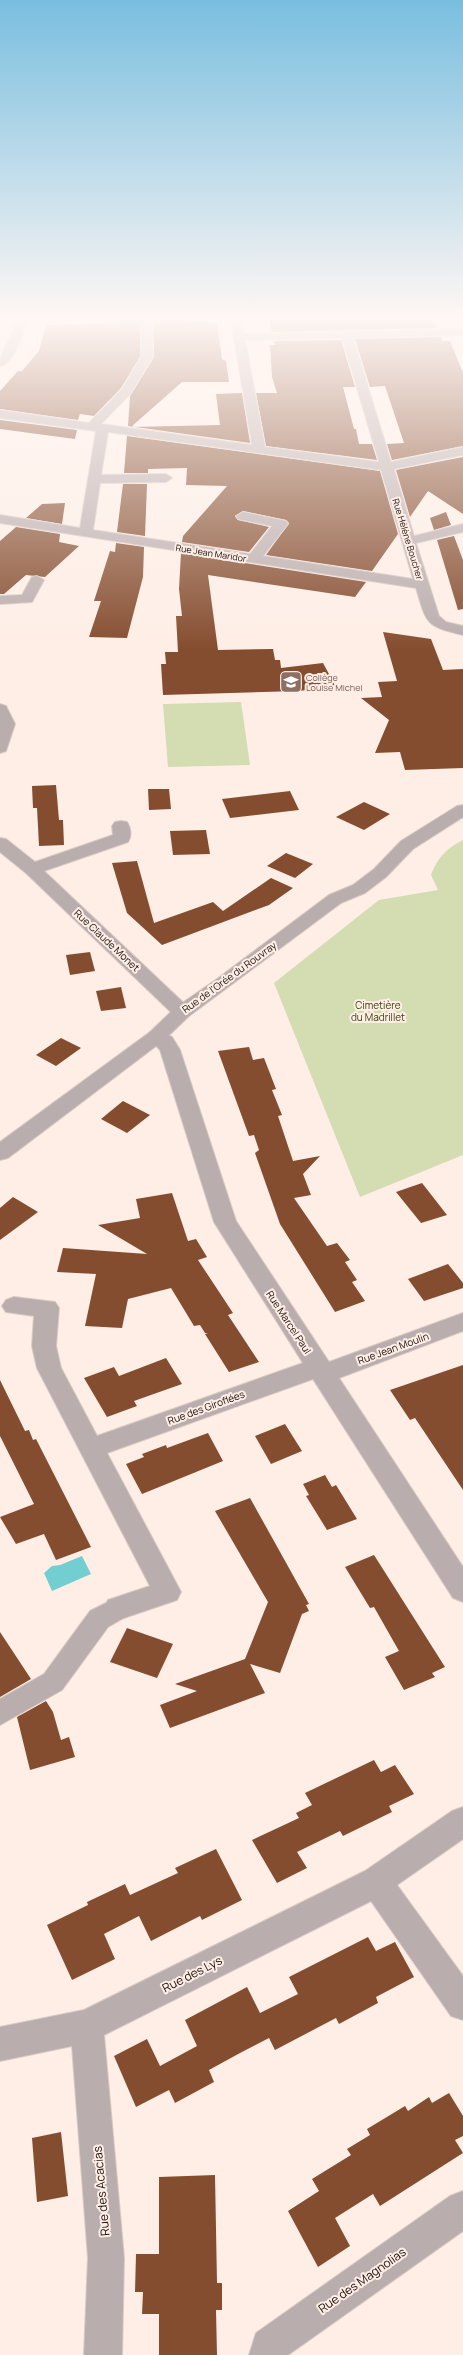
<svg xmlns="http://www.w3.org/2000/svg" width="463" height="2355" font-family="Manrope,sans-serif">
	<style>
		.green { fill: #d4dcb2 }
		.water { fill: #72ced1 }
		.building { fill: #854d2f }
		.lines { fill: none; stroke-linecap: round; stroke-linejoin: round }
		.pedestrian-casing { stroke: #d9cac3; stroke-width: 2 }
		.minor-casing { stroke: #d9cac3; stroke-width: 2 }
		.tertiary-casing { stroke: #d9cac3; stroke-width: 2 }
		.pedestrian { fill: #baadad; fill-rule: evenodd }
		.minor { fill: #baadad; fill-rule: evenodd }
		.tertiary { fill: #baadad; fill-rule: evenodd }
		.labels { text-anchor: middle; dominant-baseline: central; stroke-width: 4; stroke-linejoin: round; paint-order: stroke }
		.far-street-label { font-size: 9px; fill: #170e0a; stroke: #feeee6 }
		.far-education-label { font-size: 9px; fill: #785e54; stroke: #feeee6; text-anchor: start }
		.street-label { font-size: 10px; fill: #170e0a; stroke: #feeee6 }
		.park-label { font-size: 10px; fill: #373d09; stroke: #feeee6 }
		.near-street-label { font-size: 12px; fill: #170e0a; stroke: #feeee6 }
	</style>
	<rect width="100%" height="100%" fill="#feeee6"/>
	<g class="green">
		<path d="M241,702L250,765L168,767L163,704Z"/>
		<path d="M463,840V1155L360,1197L274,983L379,900L438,890L431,875C438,857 446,849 463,840Z"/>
	</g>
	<path class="water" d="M82,1556L91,1574L52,1591L44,1573L52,1566L60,1565Z"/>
	<g class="building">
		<path d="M119,320H140V357L121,388L94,416L80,414L78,420L0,409V391L18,371H22L39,351L46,325L119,323Z"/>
		<path d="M153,320L217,322L222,359L226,361L229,382H182L131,427L220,425L216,394L242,393L250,443L128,426L130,396L154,357Z"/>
		<path d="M269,320H433L437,328L272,332Z"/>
		<path d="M441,337L442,341H450L463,373V446L392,460L387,444L404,443L385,386L370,387L355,339Z"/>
		<path d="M341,340L355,387H343L354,429H356L359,444H372L377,460L266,446L256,393H277L272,377L270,345H275L274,341Z"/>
		<path d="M0,420L77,430L75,439L0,429Z"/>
		<path d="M127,436L380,471L398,534L372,571L266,555L289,523L286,520L243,511L235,516L238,520L269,527L249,552L182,542L183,536L227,486L186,485L187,468L148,469V473H124Z"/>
		<path d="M463,457V514L428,491L410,517L396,470Z"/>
		<path d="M123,484H147L145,536L117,532Z"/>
		<path d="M65,503L62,524L26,518L42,504Z"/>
		<path d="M446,512L451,525L434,530L430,518Z"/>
		<path d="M16,527L60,534L59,542L79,546L45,577L26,575L4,594H0V541Z"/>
		<path d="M454,536L463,560V609L458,610L437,540Z"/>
		<path d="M116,543L144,547L143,577L127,638L89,637L101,601H94L110,551L115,552Z"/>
		<path d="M181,553L366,582L355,597L208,575L218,650L273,649L275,660H280L281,668L323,663L336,687L298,691L163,695L161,664H166L165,652H178L176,616H182L179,589Z"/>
		<path d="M383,632L431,639L443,670L463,669V768L405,770L400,752L375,753L389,720L361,698L382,697L378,682L397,681Z"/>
		<path d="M56,785L59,820H63L64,845L39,846L37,808H33L32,786Z"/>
		<path d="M148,789H169L171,809L149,810Z"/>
		<path d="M290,791L299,810L230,818L222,799Z"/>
		<path d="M364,802L390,814L364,830L336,817Z"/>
		<path d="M206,830L210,854L173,855L170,831Z"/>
		<path d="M286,853L313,864L295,878L267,866Z"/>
		<path d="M137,861L154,923L213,902L223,911L271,878L293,888L269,905L162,945L127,913L112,863Z"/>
		<path d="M90,952L95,971L70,975L66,955Z"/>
		<path d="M121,987L126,1008L101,1011L96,991Z"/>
		<path d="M61,1038L81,1048L56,1066L36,1055Z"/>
		<path d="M249,1047L253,1060L264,1058L276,1089L272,1090L282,1115L278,1116L293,1161L320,1156L303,1174L311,1195L294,1198L327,1246L337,1243L350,1260L345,1262L357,1280L352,1282L365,1301L335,1312L280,1224L255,1153L259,1150L254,1135L249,1136L218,1051Z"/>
		<path d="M123,1101L150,1115L127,1133L101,1119Z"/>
		<path d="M422,1183L447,1215L421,1223L396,1192Z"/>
		<path d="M172,1193L188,1241L196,1239L207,1257L198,1260L233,1313L228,1315L259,1362L229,1372L205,1334L208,1333H205L200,1325L194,1326L171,1288L128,1299L122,1328L85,1326L96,1274L57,1272L63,1248L147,1254L98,1225L140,1218L136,1199Z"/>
		<path d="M13,1197L38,1212L0,1240V1208Z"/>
		<path d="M448,1264L463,1283V1288L424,1301L408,1279Z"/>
		<path d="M166,1358L182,1384L134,1401L137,1406L107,1417L84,1378L114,1367L119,1376Z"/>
		<path d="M463,1365V1490L415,1418L410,1420L390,1390Z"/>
		<path d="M0,1380L25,1431L29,1430L33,1440L36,1439L91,1547L56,1560L44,1534L16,1544L0,1517L34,1504L0,1436Z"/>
		<path d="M285,1424L302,1451L271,1464L255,1436Z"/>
		<path d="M208,1433L223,1461L142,1494L126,1464L144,1457L142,1454L166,1445L167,1448Z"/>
		<path d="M325,1475L332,1487L336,1485L357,1519L327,1530L306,1496L309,1495L303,1484Z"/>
		<path d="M250,1498L309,1604L306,1605L309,1611L302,1614L280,1673L250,1664L265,1693L170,1728L160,1705L197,1691L175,1684L245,1659L268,1602L215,1511Z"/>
		<path d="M374,1555L445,1667L432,1673L435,1677L404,1690L385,1657L399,1651L374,1607L370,1608L345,1567Z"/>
		<path d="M127,1628L173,1644L157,1678L110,1662Z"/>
		<path d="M0,1632L31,1679L0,1697Z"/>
		<path d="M46,1701L53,1712L61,1740L69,1737L75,1757L30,1770L17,1717Z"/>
		<path d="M374,1760L381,1772L395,1765L414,1794L389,1806L392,1812L343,1836L340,1831L297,1852L307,1868L277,1883L252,1840L299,1818L296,1813L312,1805L305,1793Z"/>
		<path d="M216,1849L242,1900L202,1920L200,1916L151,1941L139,1916L104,1934L115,1959L72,1980L47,1925L88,1905L87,1902L125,1884L130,1895L178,1873L175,1868Z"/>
		<path d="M368,1937L376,1951L395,1942L414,1977L376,1997L378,2003L339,2024L336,2018L275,2050L269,2038L240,2053L209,2070L214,2082L175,2103L169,2090L136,2107L114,2056L147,2039L160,2066L197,2046L185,2020L247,1987L260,2013L298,1994L289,1977Z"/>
		<path d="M449,2093L463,2116V2136L455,2140L463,2153L380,2206L373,2194L335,2218L350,2246L318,2267L288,2211L319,2191L312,2179L351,2155L347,2149L370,2135L367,2129L405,2106L408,2111L429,2097L432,2103Z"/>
		<path d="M61,2132L68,2196L37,2202L32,2138Z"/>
		<path d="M215,2175L217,2283H222V2310H216L217,2355H159V2314H142L143,2292H135L136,2254H159V2177Z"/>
	</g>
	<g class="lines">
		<g class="pedestrian-casing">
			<path id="pedestrian" d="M118,1597L127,1600L131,1608L127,1616L108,1627L62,1690L0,1725V1699L44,1674L90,1611Z"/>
		</g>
		<g class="minor-casing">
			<g id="minor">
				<path d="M141,320H151L153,357L131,393L101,424L252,445L231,320H241L244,334L463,329V335L353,338L391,462L463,447V455L394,469L414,536L463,524V532L416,543L439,616L446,622L463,626V635C425,626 427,624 416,588L0,523V515L80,528L96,431L0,418V410L89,423L122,389L141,357ZM342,338L379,462L265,447L245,340ZM108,432L381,470L413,579L263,556L288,524L286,521L243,512L236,516L238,519L272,526L250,554L93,530L100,483L166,482L172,478L166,474L101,475Z"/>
				<path d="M37,576L44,580L32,602L0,604V596L22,595L32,577Z"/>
				<path d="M0,704L6,706L15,724L6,751L0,753Z"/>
				<path d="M121,821L127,822C131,828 132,836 128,842L44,871L189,1008L192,1012L189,1016L182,1018L175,1016L26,873L0,852V838L6,839L35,862L113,835L112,826L115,822Z"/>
				<path d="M157,1030L172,1037L180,1050L236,1221L329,1362L463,1313V1331L339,1378L463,1567V1602L453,1598L313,1379L107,1453L181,1592L177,1600L118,1620L108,1616L104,1608L108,1600L150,1586L37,1368L32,1346L34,1316L6,1312L2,1306L6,1300L14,1297L55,1302L59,1308L56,1346L61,1368L97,1436L303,1363L214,1222L160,1050L147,1036L150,1032Z"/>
				<path d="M463,1807V1839L397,1885L463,1976V2020L451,2016L371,1901L104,2035L124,2258L122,2355H84L88,2258L72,2046L0,2061V2027L84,2010L365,1871L452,1811Z"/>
				<path d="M463,2191V2231L288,2355H249L256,2333L450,2196Z"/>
			</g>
		</g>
		<g class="tertiary-casing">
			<g id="tertiary">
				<path d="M16,320H26C24,333 14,363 0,366C0,350 13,337 16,320Z"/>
				<path d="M463,805V817L413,849L386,877L365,893L341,903L189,1016L164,1040L8,1158L0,1160V1142L150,1032L175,1008L217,979L329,895L353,885L374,869L401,841L457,806Z"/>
			</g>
		</g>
		<use href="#pedestrian" class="pedestrian"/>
		<use href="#minor" class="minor"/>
		<use href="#tertiary" class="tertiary"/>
	</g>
	<linearGradient id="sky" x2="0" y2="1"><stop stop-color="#79bedf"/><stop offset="0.49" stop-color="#fff7f4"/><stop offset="1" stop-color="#fff7f4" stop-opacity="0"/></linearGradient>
	<rect width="463" height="650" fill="url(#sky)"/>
	<defs>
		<g id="school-square" transform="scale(1.15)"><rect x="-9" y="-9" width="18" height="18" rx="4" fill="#8d6e63" stroke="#feeee6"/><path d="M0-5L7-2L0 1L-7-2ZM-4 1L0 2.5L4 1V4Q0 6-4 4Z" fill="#fff"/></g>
	</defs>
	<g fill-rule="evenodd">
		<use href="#school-square" x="291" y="682"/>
	</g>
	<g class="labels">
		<g class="far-street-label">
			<text transform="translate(408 539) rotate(73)">Rue Hélène Boucher</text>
			<text transform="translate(211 553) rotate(9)">Rue Jean Maridor</text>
		</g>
		<g class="far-education-label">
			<text x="306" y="677">Collège<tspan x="306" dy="10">Louise Michel</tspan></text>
		</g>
		<g class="street-label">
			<text transform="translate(107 940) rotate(43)">Rue Claude Monet</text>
			<text transform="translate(229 977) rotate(-36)">Rue de l'Orée du Rouvray</text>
			<text transform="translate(289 1322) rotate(57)">Rue Marcel Paul</text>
			<text transform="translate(393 1348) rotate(-20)">Rue Jean Moulin</text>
			<text transform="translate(206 1407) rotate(-20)">Rue des Giroflées</text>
		</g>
		<g class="park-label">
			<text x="378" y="1005">Cimetière<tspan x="378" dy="12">du Madrillet</tspan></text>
		</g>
		<g class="near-street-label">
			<text transform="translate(192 1974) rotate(-27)">Rue des Lys</text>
			<text transform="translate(101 2191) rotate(-95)">Rue des Acacias</text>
			<text transform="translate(362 2280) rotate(-35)">Rue des Magnolias</text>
		</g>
	</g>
</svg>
